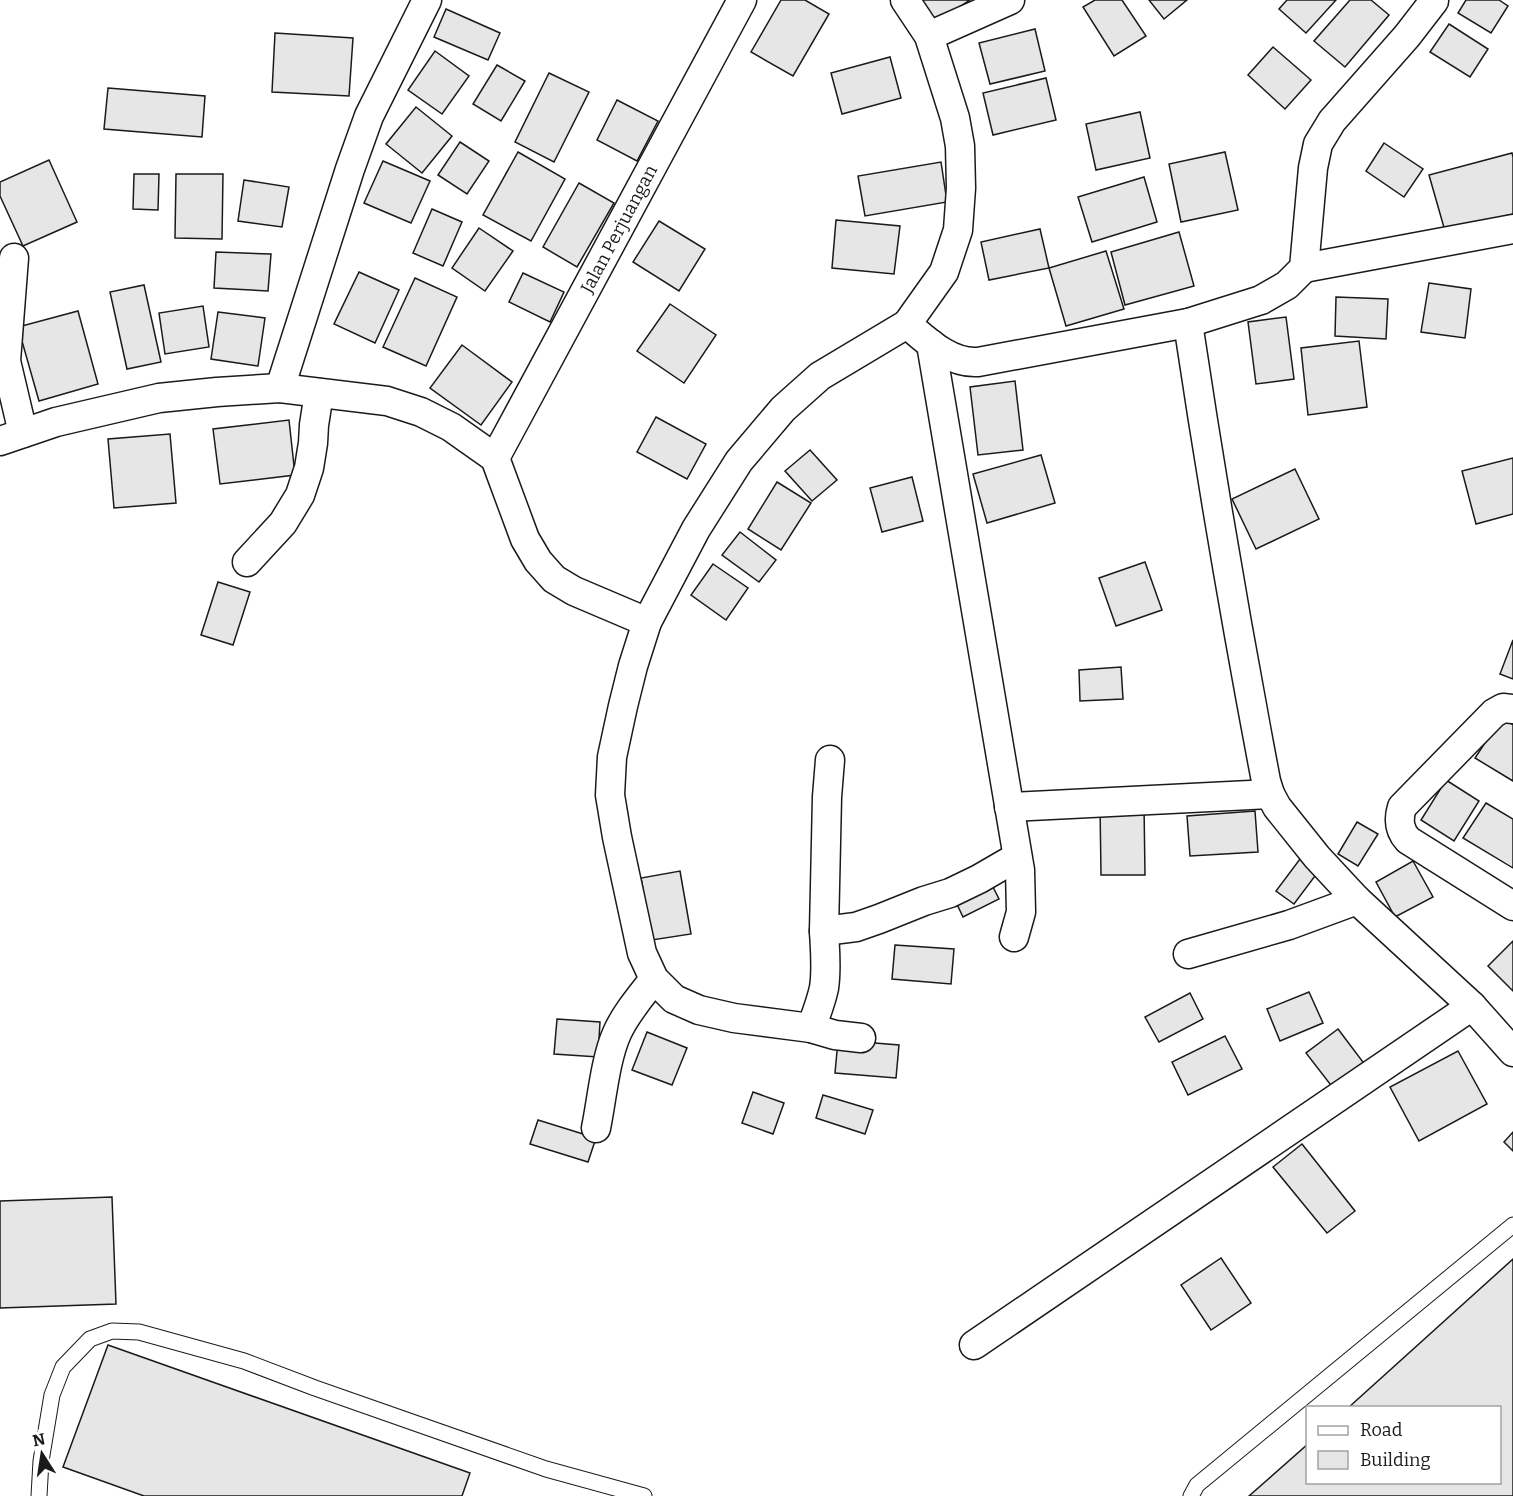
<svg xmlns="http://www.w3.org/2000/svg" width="1513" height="1496" font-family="Bitter,serif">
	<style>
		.building { fill: #e6e6e6; stroke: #1a1a1a; stroke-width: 1.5 }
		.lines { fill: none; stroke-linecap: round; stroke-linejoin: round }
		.lane-casing { stroke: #1a1a1a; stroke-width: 17 }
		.street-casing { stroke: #1a1a1a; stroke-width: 31 }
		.lane { stroke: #fff; stroke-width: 15 }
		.street { stroke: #fff; stroke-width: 28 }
		.labels { text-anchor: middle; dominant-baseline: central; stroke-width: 4.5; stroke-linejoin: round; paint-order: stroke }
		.street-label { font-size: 18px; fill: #1a1a1a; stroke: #fff }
	</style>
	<rect width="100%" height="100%" fill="#fff"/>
	<g class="building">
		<path d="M781,0H805L829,14L793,76L751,52Z"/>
		<path d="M916,0H970L932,25Z"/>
		<path d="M1095,0H1122L1146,36L1114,56L1083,7Z"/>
		<path d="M1149,0H1187L1164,19Z"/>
		<path d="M1287,0H1336L1306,33L1279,9Z"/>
		<path d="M1350,0H1371L1389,15L1345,67L1314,41Z"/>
		<path d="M1466,0H1499L1508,6L1491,33L1458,13Z"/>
		<path d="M446,9L500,33L488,60L434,37Z"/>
		<path d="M1449,24L1488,49L1470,77L1430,52Z"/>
		<path d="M1035,29L1045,71L990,84L979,43Z"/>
		<path d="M275,33L353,38L349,96L272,92Z"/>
		<path d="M1273,47L1311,80L1285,109L1248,75Z"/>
		<path d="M435,51L469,76L442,114L408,90Z"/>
		<path d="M890,57L901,98L842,114L831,73Z"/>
		<path d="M497,65L525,81L501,121L473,104Z"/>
		<path d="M549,73L589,92L554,162L515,142Z"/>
		<path d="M1046,78L1056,120L993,135L983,93Z"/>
		<path d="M108,88L205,96L202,137L104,129Z"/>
		<path d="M617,100L658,121L637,161L597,140Z"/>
		<path d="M416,107L452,136L422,173L386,144Z"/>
		<path d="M1140,112L1150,158L1096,170L1086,124Z"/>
		<path d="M460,142L489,161L467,194L438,175Z"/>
		<path d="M1384,143L1423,169L1404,197L1366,171Z"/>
		<path d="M518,152L565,179L531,241L483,215Z"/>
		<path d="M1225,152L1238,210L1181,222L1169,164Z"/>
		<path d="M1512,153L1513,157V214L1445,231L1429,175Z"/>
		<path d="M49,160L77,222L23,246L0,196V182Z"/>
		<path d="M383,161L430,181L411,223L364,203Z"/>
		<path d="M941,162L947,202L865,216L858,176Z"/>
		<path d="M134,174H159L158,210L133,209Z"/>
		<path d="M176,174H223L222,239L175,238Z"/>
		<path d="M1144,177L1157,222L1092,242L1078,197Z"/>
		<path d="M244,180L289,187L282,227L238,221Z"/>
		<path d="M579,183L614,203L577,267L543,247Z"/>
		<path d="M432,209L462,222L443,266L413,253Z"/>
		<path d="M836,220L900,226L894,274L832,268Z"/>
		<path d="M659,221L705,249L679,291L633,262Z"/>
		<path d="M479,228L513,251L485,291L452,268Z"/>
		<path d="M1040,229L1049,268L989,280L981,242Z"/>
		<path d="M1179,232L1194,286L1125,305L1111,252Z"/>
		<path d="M1106,251L1124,309L1066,326L1049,268Z"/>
		<path d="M216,252L271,254L268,291L214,288Z"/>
		<path d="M359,272L399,290L375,343L334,324Z"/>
		<path d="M523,273L564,292L550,322L509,302Z"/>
		<path d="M415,278L457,297L426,366L383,347Z"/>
		<path d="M1429,283L1471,289L1465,338L1421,332Z"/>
		<path d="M144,285L161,362L127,369L110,292Z"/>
		<path d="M1336,297L1388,299L1386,339L1335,336Z"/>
		<path d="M670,304L716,335L684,383L637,351Z"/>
		<path d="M203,306L209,347L165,354L159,313Z"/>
		<path d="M78,311L98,384L39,401L18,327Z"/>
		<path d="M218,312L265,318L258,366L211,359Z"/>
		<path d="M1286,317L1294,379L1256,384L1248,322Z"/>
		<path d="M1359,341L1367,407L1308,415L1301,348Z"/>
		<path d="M462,345L512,382L481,425L430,388Z"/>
		<path d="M1015,381L1023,450L978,455L970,387Z"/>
		<path d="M656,417L706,444L687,479L637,452Z"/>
		<path d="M289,420L295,475L220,484L213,429Z"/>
		<path d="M170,434L176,503L114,508L108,439Z"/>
		<path d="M810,450L837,480L812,501L785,471Z"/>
		<path d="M1041,455L1055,503L987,523L973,474Z"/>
		<path d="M1513,458V514L1476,524L1462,471Z"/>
		<path d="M1295,469L1319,519L1256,549L1232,499Z"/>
		<path d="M912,477L923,521L882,532L870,488Z"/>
		<path d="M777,482L811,503L781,550L748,529Z"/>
		<path d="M740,532L776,560L759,582L722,555Z"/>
		<path d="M1145,562L1162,610L1116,626L1099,578Z"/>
		<path d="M713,564L748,588L726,620L691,595Z"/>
		<path d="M218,582L250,592L233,645L201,635Z"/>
		<path d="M1513,640V679L1500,674Z"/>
		<path d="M1121,667L1123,699L1080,701L1079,670Z"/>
		<path d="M1502,717L1513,725V781L1475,758Z"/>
		<path d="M1446,780L1479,801L1454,841L1421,820Z"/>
		<path d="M1486,803L1513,819V868L1463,838Z"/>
		<path d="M1144,804L1145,875H1101L1100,805Z"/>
		<path d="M1255,811L1258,852L1190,856L1187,816Z"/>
		<path d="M1357,822L1378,834L1358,866L1338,854Z"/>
		<path d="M1300,859L1318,872L1294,904L1276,891Z"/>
		<path d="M1413,861L1433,897L1395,917L1376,882Z"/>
		<path d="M680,871L691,934L652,940L641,878Z"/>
		<path d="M991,883L999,899L963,917L955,900Z"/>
		<path d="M1513,941V991L1488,966Z"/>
		<path d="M895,945L954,949L951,984L892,979Z"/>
		<path d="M1309,992L1323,1023L1280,1041L1267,1009Z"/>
		<path d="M1190,993L1203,1019L1159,1042L1145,1017Z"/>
		<path d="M557,1019L600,1022L598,1057L554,1054Z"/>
		<path d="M1338,1029L1369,1070L1337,1093L1306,1053Z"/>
		<path d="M647,1032L687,1048L672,1085L632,1070Z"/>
		<path d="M1225,1036L1242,1069L1188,1095L1172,1062Z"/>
		<path d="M838,1040L899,1045L896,1078L835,1073Z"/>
		<path d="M1458,1051L1487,1104L1419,1141L1390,1087Z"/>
		<path d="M753,1092L784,1103L773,1134L742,1123Z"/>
		<path d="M823,1095L873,1110L865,1134L816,1118Z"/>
		<path d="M538,1120L596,1138L588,1162L530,1144Z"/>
		<path d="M1513,1132V1151L1504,1142Z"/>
		<path d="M1302,1144L1355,1211L1327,1233L1273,1167Z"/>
		<path d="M112,1197L116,1304L0,1308V1201Z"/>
		<path d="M1221,1258L1251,1303L1211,1330L1181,1285Z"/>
		<path d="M1513,1259V1496H1249L1308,1444V1482H1500V1408H1348Z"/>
		<path d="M108,1345L470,1473L462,1496H144L63,1467Z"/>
	</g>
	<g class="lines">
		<g class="lane-casing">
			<g id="lane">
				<path d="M39,1496L41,1461L52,1395L63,1367L90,1339L112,1331L139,1332L244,1361L315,1388L546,1469L644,1496"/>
				<path d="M1191,1496L1197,1485L1513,1225"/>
			</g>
		</g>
		<g class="street-casing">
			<g id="street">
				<path d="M929,36L1010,0"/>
				<path d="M14,258L6,361L23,433"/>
				<path d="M1304,268L1513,229"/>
				<path d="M907,324C927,341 950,364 978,362L1188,323L1261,300L1287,285L1304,268L1313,168L1318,144L1332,121L1407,36L1434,1"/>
				<path d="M931,344L1020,870L1021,912L1014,937"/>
				<path d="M280,388L350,169L369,116L427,0"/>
				<path d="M0,441L56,422L159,398L217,392L280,388L387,401L421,412L451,427L495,458L525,539L538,561L554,579L574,591L647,622"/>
				<path d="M495,458L742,0"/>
				<path d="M247,562L283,523L300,495L309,468L313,443L314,425L319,393"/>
				<path d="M1513,709L1503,708L1494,713L1402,807C1398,820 1399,830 1408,840L1513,906"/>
				<path d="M1009,807L1270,794"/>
				<path d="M824,931L827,797L830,760"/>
				<path d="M1188,954L1289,925L1357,900"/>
				<path d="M1472,1006L1513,1052"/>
				<path d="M811,1028C816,1015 821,1002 824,988C827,969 825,950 824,931L856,927L879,919L924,901L950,893L979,879L1017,857"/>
				<path d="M861,1038L835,1035L811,1028L734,1018L699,1010L674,999L654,979L642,953L617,837L610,795L612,757L623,706L633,666L647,622L696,529L739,461L783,409L820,376L907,324L944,272L958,230L961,188L960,146L955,118L929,36L905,0"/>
				<path d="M596,1128C602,1099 605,1060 617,1033C626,1013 641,996 654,979"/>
				<path d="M974,1345L1472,1006L1357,900L1317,857L1277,807L1270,794L1266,781C1237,629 1211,477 1188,323"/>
			</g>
		</g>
		<use href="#lane" class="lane"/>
		<use href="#street" class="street"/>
	</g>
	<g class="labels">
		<g class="street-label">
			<text transform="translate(619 229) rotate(-62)">Jalan Perjuangan</text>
		</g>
	</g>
	<rect x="1306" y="1406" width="195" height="78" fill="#ffffff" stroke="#a3a3a3" stroke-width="1.5"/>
	<rect x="1318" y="1426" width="30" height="9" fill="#ffffff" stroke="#a3a3a3" stroke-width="1.5"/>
	<text x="1360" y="1436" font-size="18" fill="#1a1a1a">Road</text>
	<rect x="1318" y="1451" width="30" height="18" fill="#e6e6e6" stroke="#a3a3a3" stroke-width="1.5"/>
	<text x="1360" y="1466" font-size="18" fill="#1a1a1a">Building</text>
	<g transform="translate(42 1454) rotate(348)" stroke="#ffffff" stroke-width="4.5" paint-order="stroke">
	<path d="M0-4.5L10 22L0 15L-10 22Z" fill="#1a1a1a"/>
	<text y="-9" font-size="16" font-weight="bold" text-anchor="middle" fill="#1a1a1a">N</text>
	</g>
</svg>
